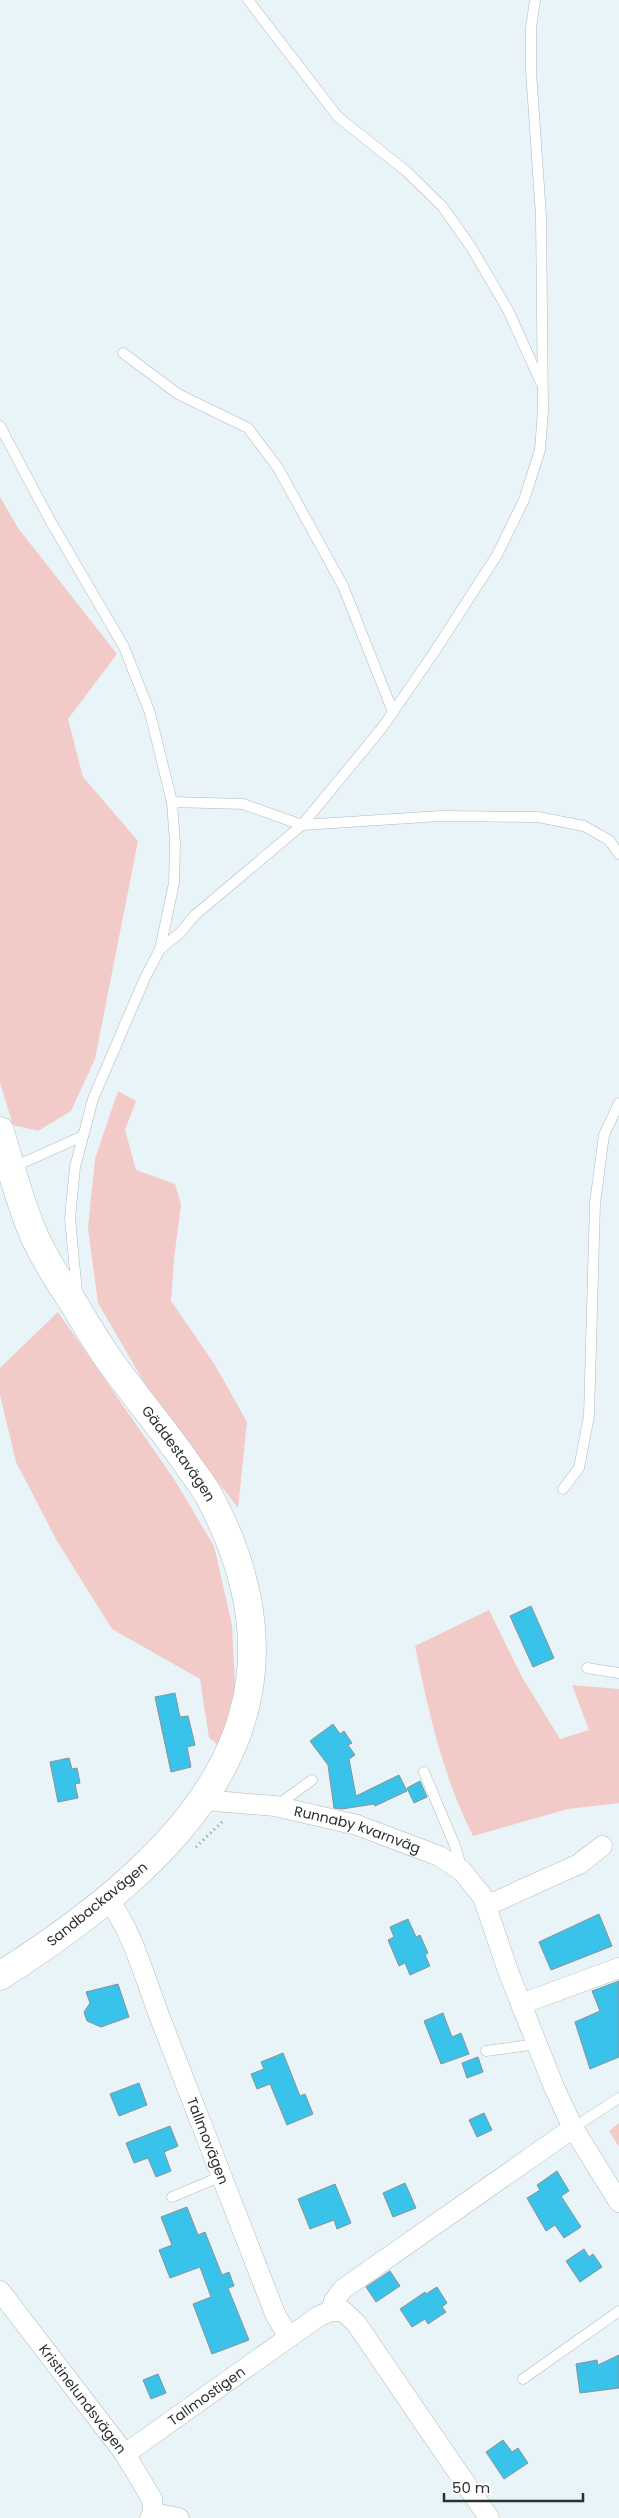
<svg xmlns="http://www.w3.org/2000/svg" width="619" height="2518" font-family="Poppins,sans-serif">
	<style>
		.green { fill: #f2cbc8 }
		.building { fill: #39c3ea; stroke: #899397 }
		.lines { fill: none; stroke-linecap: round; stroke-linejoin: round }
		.lane-casing { stroke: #afbabe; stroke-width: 11 }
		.street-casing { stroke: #afbabe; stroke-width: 21 }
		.secondary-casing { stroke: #afbabe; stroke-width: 29 }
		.path { stroke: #8b9396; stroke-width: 3; stroke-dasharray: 1 4; stroke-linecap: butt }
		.lane { stroke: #fff; stroke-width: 10 }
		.street { stroke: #fff; stroke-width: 20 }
		.secondary { stroke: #fff; stroke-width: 28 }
		.labels { text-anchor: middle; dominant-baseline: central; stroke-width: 4; stroke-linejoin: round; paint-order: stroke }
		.street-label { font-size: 14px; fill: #2b3031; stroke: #fff }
	</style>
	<rect width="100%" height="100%" fill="#e8f4f8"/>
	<g class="green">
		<path d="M0,497L18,528L117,654L68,719L83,777L138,841L95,1059L71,1111L38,1131L13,1125L0,1083Z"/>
		<path d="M118,1091L136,1101L125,1130L136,1170L175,1184L181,1205L174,1259L171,1301L215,1365L247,1422L238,1508L152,1396L98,1303L88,1228L95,1159Z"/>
		<path d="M58,1312L174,1479L214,1546L232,1625L235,1687L220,1746L209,1738L200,1679L112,1629L57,1541L16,1462L0,1395V1368Z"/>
		<path d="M489,1610L522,1677L560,1739L589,1730L572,1685L619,1689V1803L568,1809L473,1836C443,1777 428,1710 415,1646Z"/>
		<path d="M619,2123V2147L609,2131Z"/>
	</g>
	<g class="building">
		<path d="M531,1606L554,1658L533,1667L510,1616Z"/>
		<path d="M175,1693L180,1717L188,1716L195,1745L187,1747L191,1767L171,1772L155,1697Z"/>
		<path d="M333,1724L340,1734L344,1731L352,1743L348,1745L355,1755L349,1759L356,1796L399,1775L407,1791L375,1806L374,1804L342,1809L334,1808L328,1765L310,1741Z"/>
		<path d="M69,1758L72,1769L77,1768L80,1783L75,1784L78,1798L58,1802L50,1762Z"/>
		<path d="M420,1781L427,1797L414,1803L407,1788Z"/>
		<path d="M599,1914L612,1946L551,1970L539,1942Z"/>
		<path d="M408,1919L416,1937L420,1935L428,1953L425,1955L430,1966L410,1975L405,1963L399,1966L388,1940L394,1937L390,1927Z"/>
		<path d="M619,1981V2057L590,2069L575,2022L600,2011L592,1991Z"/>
		<path d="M118,1984L129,2017L101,2027L87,2021L84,2012L90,2003L86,1992Z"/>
		<path d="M443,2013L452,2037L461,2033L469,2054L441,2064L424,2021Z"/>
		<path d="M283,2053L300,2096L305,2094L313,2114L287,2125L270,2084L257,2089L251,2074L264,2069L261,2062Z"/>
		<path d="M478,2057L483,2072L467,2078L462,2063Z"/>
		<path d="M139,2083L147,2105L119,2116L110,2094Z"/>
		<path d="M484,2113L492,2130L477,2137L469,2120Z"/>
		<path d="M170,2126L178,2146L164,2152L171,2171L156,2177L148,2158L134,2163L126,2143Z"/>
		<path d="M557,2171L569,2191L561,2196L581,2227L564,2238L555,2225L546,2231L527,2198L540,2190L537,2185Z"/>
		<path d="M405,2183L416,2208L393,2217L383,2193Z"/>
		<path d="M335,2184L351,2223L337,2229L334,2220L310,2229L298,2199Z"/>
		<path d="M187,2207L198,2235L205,2232L222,2275L229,2272L234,2286L228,2288L249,2340L212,2354L193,2304L211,2297L200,2267L170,2278L159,2250L172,2245L161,2217Z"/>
		<path d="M584,2249L589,2257L593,2254L602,2267L580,2282L566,2261Z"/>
		<path d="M390,2271L400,2286L376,2302L366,2287Z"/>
		<path d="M437,2287L447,2303L442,2307L446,2312L428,2324L425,2319L412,2327L400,2309L425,2292L426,2294Z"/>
		<path d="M619,2355V2388L580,2393L576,2364L597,2360L598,2365Z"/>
		<path d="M158,2374L166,2393L151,2399L143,2380Z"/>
		<path d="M503,2440L512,2452L518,2448L528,2463L504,2479L486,2452Z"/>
	</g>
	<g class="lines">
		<g class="lane-casing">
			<g id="lane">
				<path d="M248,0L338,117L406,171L442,206L471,247L508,310L541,383"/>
				<path d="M123,353L178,394L248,428L278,468L343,586L393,712"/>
				<path d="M0,426L51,522L124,647L150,713L172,802L175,843L174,883L160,949L144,980L93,1099L75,1167L70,1218L77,1293"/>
				<path d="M172,802L243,804L302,825L441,816L538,817L584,826L609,840L619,854"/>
				<path d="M160,949L180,933L195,915L302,825L382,728L435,651L497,555L524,500L540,450L543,410L541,216L531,71V28L535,0"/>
				<path d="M11,1168L83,1136"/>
				<path d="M563,1489L579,1468L589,1416L595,1203L604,1135L619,1103"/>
				<path d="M587,1668L619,1673"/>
				<path d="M424,1772L455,1846L462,1870"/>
				<path d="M276,1806L312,1780"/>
				<path d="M486,2051L537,2044"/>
				<path d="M573,2128L619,2098"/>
				<path d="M172,2197L222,2176"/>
				<path d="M523,2379L619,2311"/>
			</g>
		</g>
		<g class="street-casing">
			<g id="street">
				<path id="s1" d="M203,1800L275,1806L357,1825L439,1856L462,1871L483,1897L508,1971L554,2087L573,2128L619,2202"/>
				<path id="s2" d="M108,1899C135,1936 145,1980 162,2023C200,2121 238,2218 276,2316L289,2337"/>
				<path d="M486,1906L579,1864L602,1846"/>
				<path d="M521,2004L619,1968"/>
				<path id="s3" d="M0,2291L125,2454L152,2499L153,2513L150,2518"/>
				<path d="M331,2311L334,2301L343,2289L573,2128"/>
				<path id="s4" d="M125,2454L319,2316L331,2311H343L356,2323L489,2518"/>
				<path d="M153,2513L179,2518"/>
			</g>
		</g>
		<g class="secondary-casing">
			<g id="secondary">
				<path id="s5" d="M0,1131C10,1165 19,1200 33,1233C44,1258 59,1281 74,1304C86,1324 98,1345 112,1364C136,1397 162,1428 186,1462C193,1473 203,1484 209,1496C329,1720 179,1861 0,1976"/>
			</g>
		</g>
		<path class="path" d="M196,1847L224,1820"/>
		<use href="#lane" class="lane"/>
		<use href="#street" class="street"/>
		<use href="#secondary" class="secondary"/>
	</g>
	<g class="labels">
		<g class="street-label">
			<text stroke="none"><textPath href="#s5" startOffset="372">Gäddestavägen</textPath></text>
			<text stroke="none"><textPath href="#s1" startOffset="158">Runnaby kvarnväg</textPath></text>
			<text transform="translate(97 1904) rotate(-39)">Sandbackavägen</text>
			<text stroke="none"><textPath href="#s2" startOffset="262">Tallmovägen</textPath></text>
			<text stroke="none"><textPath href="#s4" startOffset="100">Tallmostigen</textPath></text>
			<text stroke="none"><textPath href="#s3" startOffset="136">Kristinelundsvägen</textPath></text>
		</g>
	</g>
	<path d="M444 2493v8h139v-8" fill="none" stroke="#2b3031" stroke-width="2.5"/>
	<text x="452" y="2493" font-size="15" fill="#2b3031" stroke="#ffffff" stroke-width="4" paint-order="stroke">50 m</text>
</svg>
